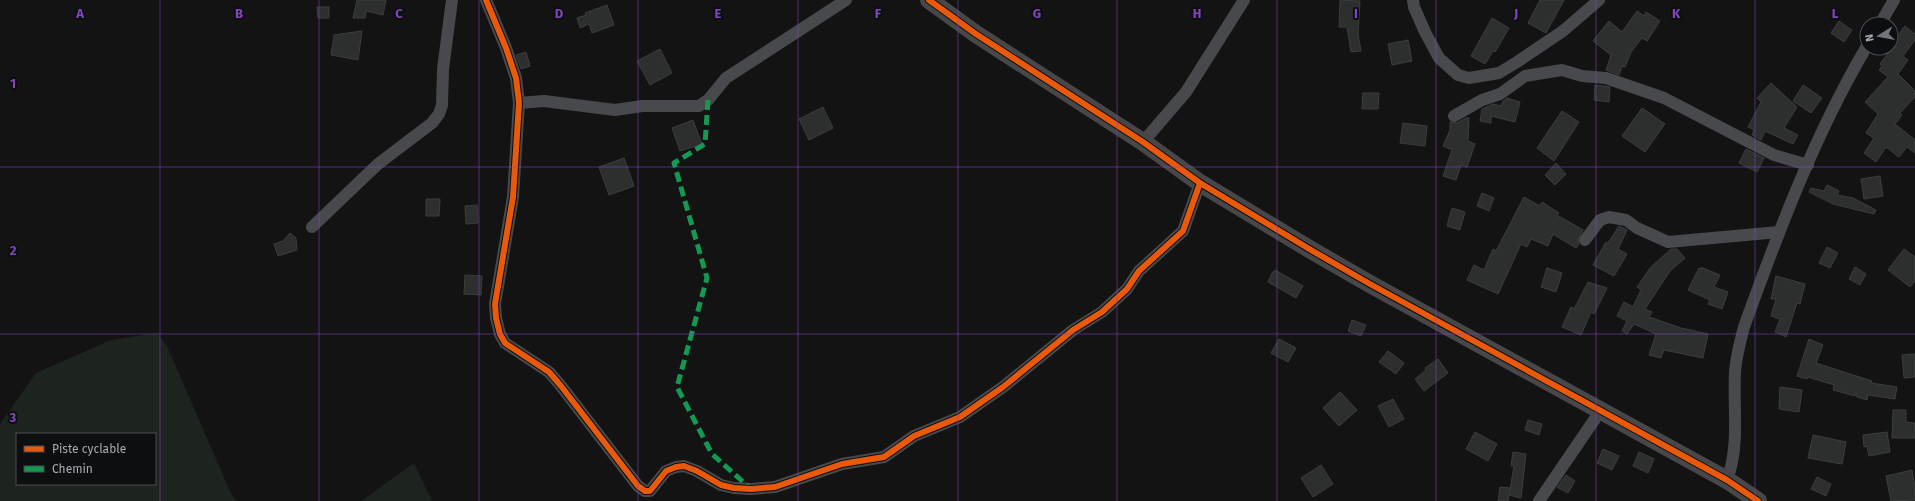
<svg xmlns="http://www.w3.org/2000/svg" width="1915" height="501" font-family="'Fira Sans',sans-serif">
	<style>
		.green { fill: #1d231e; fill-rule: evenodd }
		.building { fill: #2d2e2e; stroke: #3c3d3f }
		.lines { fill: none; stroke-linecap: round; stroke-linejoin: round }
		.street { stroke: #48494c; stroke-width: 12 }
		.secondary { stroke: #47474a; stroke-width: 18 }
		.quiet { stroke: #139951; stroke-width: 5; stroke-dasharray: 10 5; stroke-linecap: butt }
		.cycleway-casing { stroke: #0d0e0f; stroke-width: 8 }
		.cycleway { stroke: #e8590c; stroke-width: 6 }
		.grid { fill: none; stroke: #8345bd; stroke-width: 1; stroke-opacity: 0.55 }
		.grid-label { font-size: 13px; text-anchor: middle; font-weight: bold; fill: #8345bd; stroke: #0d0e0f; stroke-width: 4; stroke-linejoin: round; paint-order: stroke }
	</style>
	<rect width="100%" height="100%" fill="#131313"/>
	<g class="green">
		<path d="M157,333L167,346L232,496L237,501H0V424L36,373L111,340ZM17,434H155V484H17Z"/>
		<path d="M414,463L432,501H361Z"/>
	</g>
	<g class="building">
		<path d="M357,0H386L383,15L366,11L365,18H353Z"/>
		<path d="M1340,0L1360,1L1358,34L1361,51L1351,52L1347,27H1339Z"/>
		<path d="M1540,0H1564L1546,33L1528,23Z"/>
		<path d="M607,5L614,25L592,33L589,24L580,28L577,18L586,15L585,13Z"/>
		<path d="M317,7H329V18H318Z"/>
		<path d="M1637,11L1644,16L1646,12L1660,21L1647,41L1642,38L1631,52L1625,67L1622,66L1619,75L1606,70L1611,55L1593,41L1609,21L1622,32Z"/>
		<path d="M1492,18L1509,28L1495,52L1493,51L1485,64L1471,56Z"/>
		<path d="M1839,21L1852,30L1844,42L1831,33Z"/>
		<path d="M1905,26L1915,34V40L1903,56L1908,60L1898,74L1915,91V97L1900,113L1902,115L1895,124L1915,140V153L1907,147L1899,157L1886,147L1876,162L1864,153L1874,138L1866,133L1878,114L1865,102L1888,77L1879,70L1882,66L1880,64L1898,40L1896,38Z"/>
		<path d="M362,31L358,60L331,55L334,35Z"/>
		<path d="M1408,40L1412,61L1392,65L1388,44Z"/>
		<path d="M660,49L672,73L650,85L637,61Z"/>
		<path d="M526,52L530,66L521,69L516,55Z"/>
		<path d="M1771,83L1797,107L1784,128L1798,135L1793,144L1765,131L1761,140L1752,135L1754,130L1748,127L1761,102L1757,98Z"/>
		<path d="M1595,85L1610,87L1609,102L1594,100Z"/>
		<path d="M1803,85L1822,98L1811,113L1793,101Z"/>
		<path d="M1363,93H1379L1378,109H1362Z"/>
		<path d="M1507,98L1520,102L1515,122L1491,116V123L1480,121L1482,109L1493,104L1501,106L1503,101Z"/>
		<path d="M823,107L833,128L809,140L799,119Z"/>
		<path d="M1642,108L1665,124L1645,152L1622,136Z"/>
		<path d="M1562,111L1579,122L1554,161L1537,148Z"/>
		<path d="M1466,118H1469L1468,141L1475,144L1467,167L1461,165L1456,180L1443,176L1452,150L1443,146L1450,130V122L1457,123Z"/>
		<path d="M693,120L702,144L680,151L672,128Z"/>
		<path d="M1403,123L1427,126L1425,146L1400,143Z"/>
		<path d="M1746,149L1764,158L1757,172L1739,163Z"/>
		<path d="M624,158L634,186L609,195L599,167Z"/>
		<path d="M1556,163L1566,174L1555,185L1545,175Z"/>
		<path d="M1880,176L1883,196L1864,199L1861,179Z"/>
		<path d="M1827,185L1839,191L1837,195L1853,198L1876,210L1874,214L1833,204L1809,192L1811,188L1824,191Z"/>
		<path d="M1482,193L1494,198L1489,211L1477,206Z"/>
		<path d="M1524,197L1540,206L1542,202L1559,213L1557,215L1583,230L1578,239L1579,244L1576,248L1553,234L1548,246L1531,239L1527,247L1521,244L1498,294L1467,280L1474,265L1484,270L1493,249L1496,251Z"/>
		<path d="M426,199H440L439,216H426Z"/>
		<path d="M477,205L478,223L466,224L465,206Z"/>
		<path d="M1452,208L1465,212L1460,230L1447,226Z"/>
		<path d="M1619,226L1627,230L1618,249L1627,254L1614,276L1593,265L1606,242L1608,243Z"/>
		<path d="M290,233L296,238L297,250L278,256L274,244L283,241Z"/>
		<path d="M1827,247L1838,253L1830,268L1819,263Z"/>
		<path d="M1671,249H1677L1685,258L1670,271L1645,309L1652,312L1649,317L1681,328L1708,334L1703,358L1664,350L1661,358L1649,355L1656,334L1634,324L1627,334L1622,331L1627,321L1617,316L1624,302L1633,307L1641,290L1637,287L1650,268Z"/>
		<path d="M1904,249L1915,257V281L1910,287L1888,270Z"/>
		<path d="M1855,267L1866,274L1860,285L1849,279Z"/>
		<path d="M1547,268L1562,273L1556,292L1541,287Z"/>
		<path d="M1699,268H1703L1720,275L1714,287L1728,292L1722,309L1708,304L1710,300L1688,290Z"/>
		<path d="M1275,270L1303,286L1296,298L1268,282L1272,273Z"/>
		<path d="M465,275L482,276L481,295L464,294Z"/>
		<path d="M1776,276L1805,284L1800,304L1797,303L1786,337L1775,332L1780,319L1771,316L1776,299H1771Z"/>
		<path d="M1588,282L1607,288L1594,314L1591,312L1581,335L1562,327L1571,307L1574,309Z"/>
		<path d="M1352,320L1366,325L1361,336L1348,331Z"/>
		<path d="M1279,339L1296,348L1288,362L1271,353Z"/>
		<path d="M1809,339L1823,345L1816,363L1872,381L1871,383L1897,387L1895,399L1868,395L1867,400L1857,397L1856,392L1855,396L1833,390L1834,385L1808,377L1807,379L1797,376Z"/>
		<path d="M1388,351L1404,363L1396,374L1379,362Z"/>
		<path d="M1915,354V377L1904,378L1902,355Z"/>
		<path d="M1438,359L1448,373L1424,391L1415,379L1426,370L1425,368Z"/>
		<path d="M1780,387L1802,390L1799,412L1779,409Z"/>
		<path d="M1340,392L1357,410L1339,426L1323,408Z"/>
		<path d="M1393,399L1404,419L1389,427L1378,406Z"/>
		<path d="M1893,410H1906V422L1915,423V438H1892Z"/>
		<path d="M1528,420L1542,424L1539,435L1525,430Z"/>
		<path d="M1475,432L1497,444L1488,461L1466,449Z"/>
		<path d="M1887,432L1890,452L1869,456L1867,446L1864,447L1863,435Z"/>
		<path d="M1813,435L1846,442L1842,464L1808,458Z"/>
		<path d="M1603,449L1619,456L1612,470L1597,463Z"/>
		<path d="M1513,452L1526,454L1521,498L1509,495L1514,466H1511Z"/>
		<path d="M1639,452L1654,459L1648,473L1633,466Z"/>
		<path d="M1321,465L1333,484L1313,497L1301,478Z"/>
		<path d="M1912,470L1915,487V500L1891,501L1886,476Z"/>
		<path d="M1566,475L1575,481L1568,493L1557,487Z"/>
		<path d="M1817,477L1831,484L1826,496L1811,489Z"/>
		<path d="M1500,487L1510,488L1508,501H1498Z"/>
	</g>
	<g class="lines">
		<g class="street">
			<path d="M486,0L506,48L516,78L519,103L513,197L495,304L496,318L500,334L505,343L549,372L561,386L638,486L645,491H650L666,471L676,467L684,466L697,471L721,485L734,488L751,489L775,487L842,464L884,457L914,436L960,417L1003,387L1073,330L1102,312L1127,289L1139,271L1183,231L1200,183"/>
			<path d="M1413,0L1414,7L1425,32L1439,58L1458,75L1469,78L1499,73L1517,62L1563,31L1599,0"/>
			<path d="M1880,24L1894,0"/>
			<path d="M519,103L544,101L615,110L642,106H699L708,100L726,78L846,0"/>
			<path d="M1454,116L1482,100L1500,94L1525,76L1562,70L1582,76L1606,78L1664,98L1774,155L1808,165"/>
			<path d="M1143,142L1186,92L1244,0"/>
			<path d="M312,227L378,164L432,123L439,114L442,105L443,69L452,0"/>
			<path d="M1585,240L1600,220L1609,217L1626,220L1637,228L1668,242L1779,232"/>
			<path d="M1727,480C1740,445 1733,409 1735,372C1736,357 1740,342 1744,327C1779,230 1815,134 1867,46"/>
			<path d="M1539,501L1601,410"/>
		</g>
		<path class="secondary" d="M929,0L976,34L1143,142L1200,183L1311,250L1370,284L1727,480L1758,501"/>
		<path class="quiet" d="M708,100L705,144L674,163L707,278L677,387L712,454L750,488"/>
		<g class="cycleway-casing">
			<g id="cycleway">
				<path d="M486,0L506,48L516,78L519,103L513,197L495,304L496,318L500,334L505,343L549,372L561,386L638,486L645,491H650L666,471L676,467L684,466L697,471L721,485L734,488L751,489L775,487L842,464L884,457L914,436L960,417L1003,387L1073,330L1102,312L1127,289L1139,271L1183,231L1200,183"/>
				<path d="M929,0L976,34L1143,142L1200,183L1311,250L1370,284L1727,480L1758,501"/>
			</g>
		</g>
		<use href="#cycleway" class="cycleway"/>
	</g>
	<path class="grid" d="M160,0V501M319,0V501M479,0V501M638,0V501M798,0V501M958,0V501M1117,0V501M1277,0V501M1436,0V501M1596,0V501M1755,0V501M0,167H1915M0,334H1915"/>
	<g class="grid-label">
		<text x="80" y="18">A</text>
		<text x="239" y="18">B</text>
		<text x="399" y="18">C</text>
		<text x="559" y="18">D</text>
		<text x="718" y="18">E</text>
		<text x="878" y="18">F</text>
		<text x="1037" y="18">G</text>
		<text x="1197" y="18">H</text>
		<text x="1356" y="18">I</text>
		<text x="1516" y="18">J</text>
		<text x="1676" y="18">K</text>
		<text x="1835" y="18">L</text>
		<text x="13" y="88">1</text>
		<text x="13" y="255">2</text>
		<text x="13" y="422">3</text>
	</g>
	<rect x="16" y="433" width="140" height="52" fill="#0d0e0f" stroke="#4a4c51"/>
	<rect x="24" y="446" width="20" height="6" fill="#e8590c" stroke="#4a4c51"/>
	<text x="52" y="453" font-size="12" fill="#a5aab4">Piste cyclable</text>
	<rect x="24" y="466" width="20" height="6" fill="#139951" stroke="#4a4c51"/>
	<text x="52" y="473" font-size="12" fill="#a5aab4">Chemin</text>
	<g transform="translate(1879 36) rotate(259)"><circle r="19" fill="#0d0e0f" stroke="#4a4c51"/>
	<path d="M0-3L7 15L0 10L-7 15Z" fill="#72757c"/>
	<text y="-6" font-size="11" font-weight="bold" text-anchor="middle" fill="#a5aab4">N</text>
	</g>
</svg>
